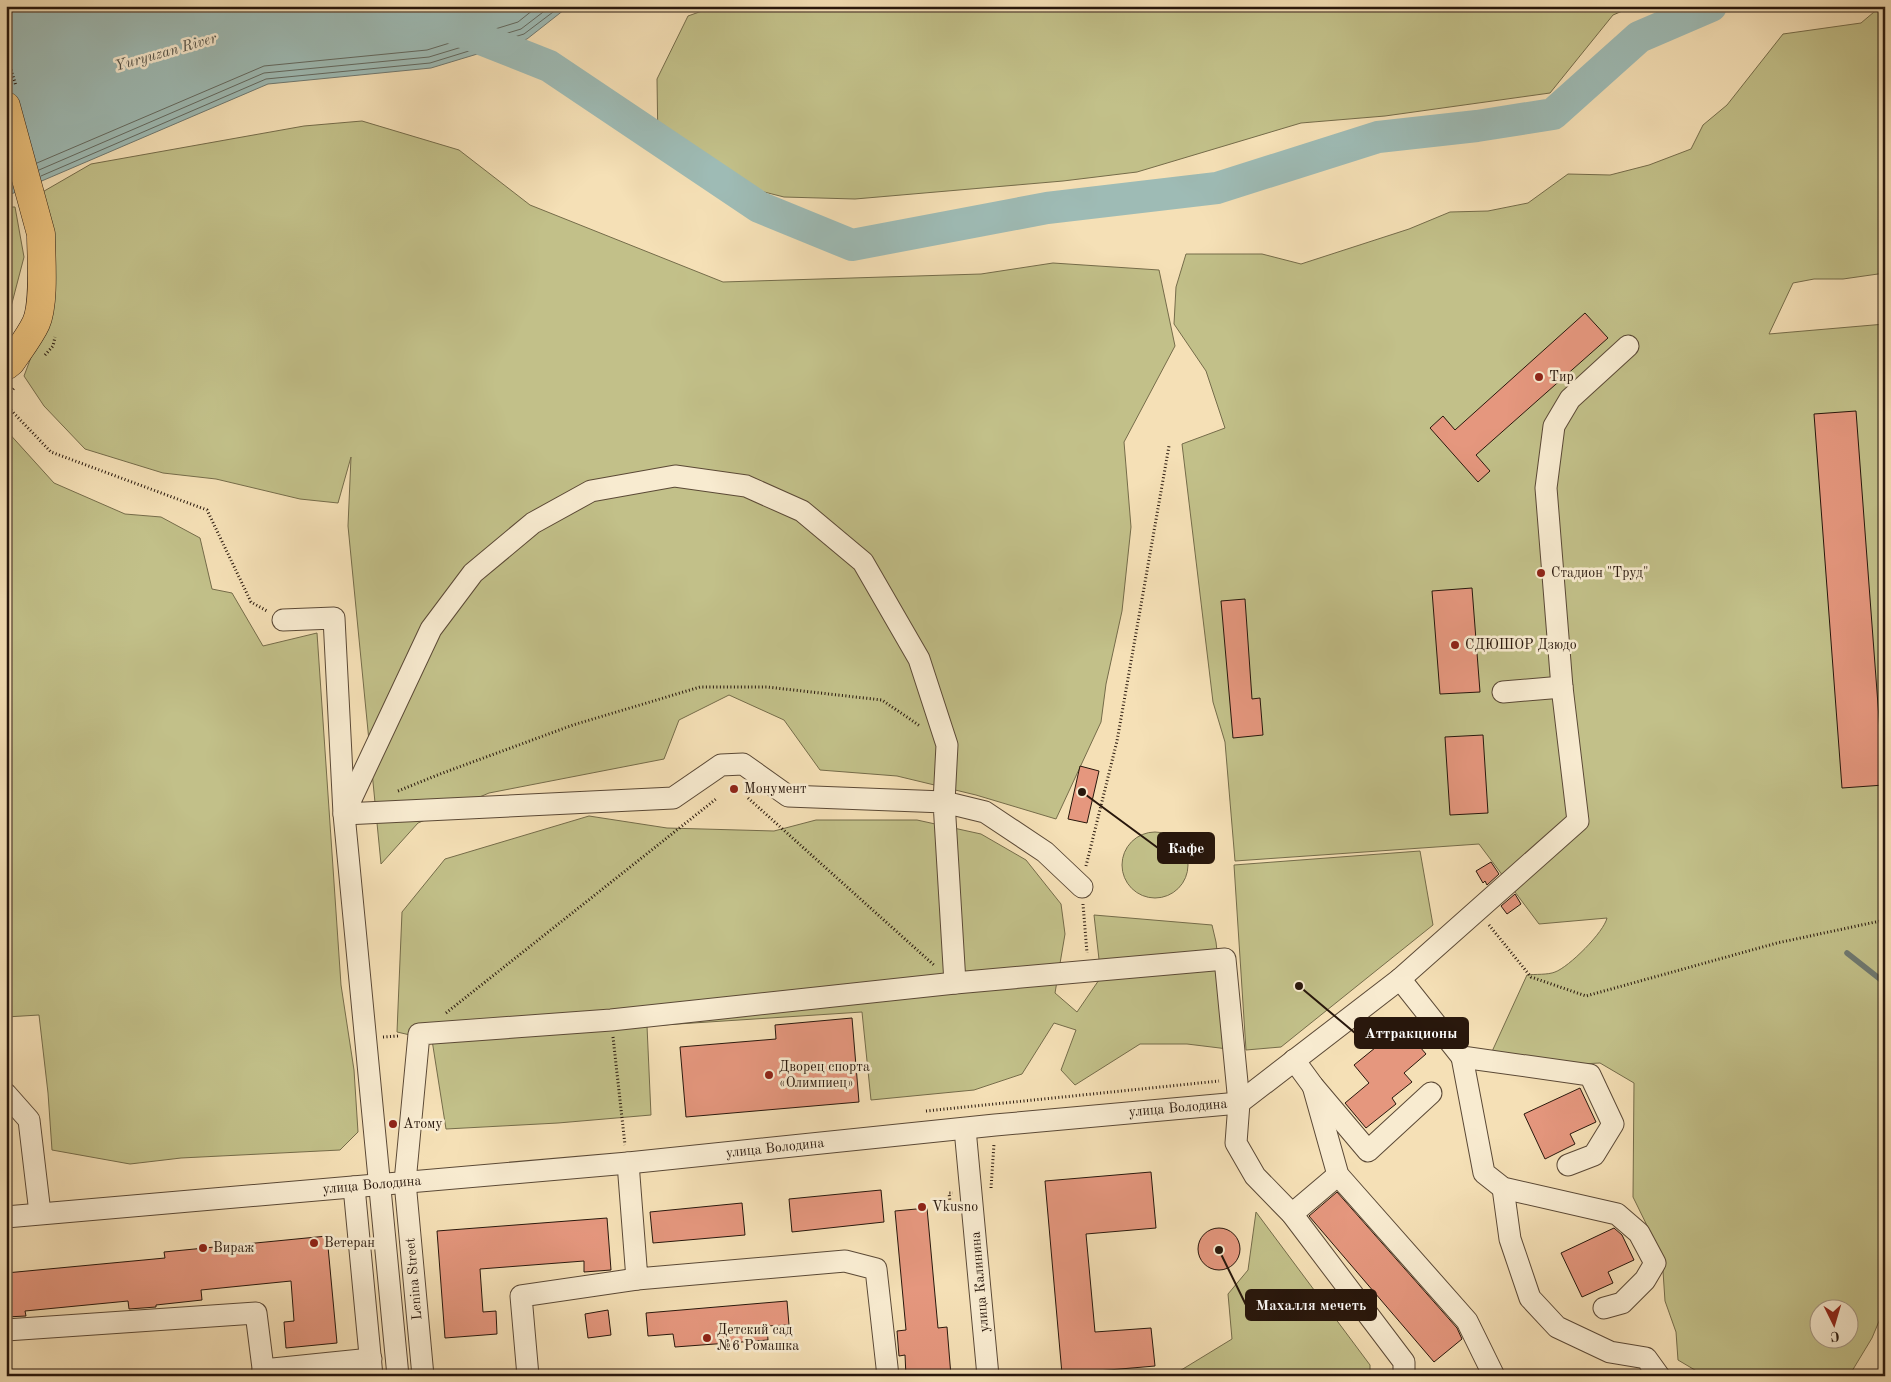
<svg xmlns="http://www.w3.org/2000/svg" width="1891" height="1382" font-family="'Old Standard TT',serif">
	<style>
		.green { fill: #c2c089; stroke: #756c4a; fill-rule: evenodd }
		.water { fill: #9ebbb5; stroke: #6f7971 }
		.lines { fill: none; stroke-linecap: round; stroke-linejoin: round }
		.shore { stroke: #636960; stroke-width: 1 }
		.stream { stroke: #6f7971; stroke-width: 5.5 }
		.river { stroke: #9ebbb5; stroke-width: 32 }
		.building { fill: #e5977e; stroke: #28170c }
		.minor-casing { stroke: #5b4936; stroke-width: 23 }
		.major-casing { stroke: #28170c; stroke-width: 29 }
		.path { stroke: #28170c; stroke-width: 3; stroke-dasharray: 1 2.5; stroke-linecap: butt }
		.minor { stroke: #f8ebd0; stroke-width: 21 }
		.major { stroke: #eac07b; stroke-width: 28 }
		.poi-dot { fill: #8f2418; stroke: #f8ebd0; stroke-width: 2 }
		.labels { text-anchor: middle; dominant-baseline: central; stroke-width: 5; stroke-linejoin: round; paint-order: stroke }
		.poi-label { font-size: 14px; fill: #28170c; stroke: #f8ebd0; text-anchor: start }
		.street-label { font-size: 14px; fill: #28170c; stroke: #f8ebd0 }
		.water-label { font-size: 15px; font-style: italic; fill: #515047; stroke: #f8ebd0 }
		.leader { fill: none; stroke: #28170c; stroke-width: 2 }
		.callout-dot { fill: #28170c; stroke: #f8ebd0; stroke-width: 2 }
		.callout { fill: #28170c; stroke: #28170c; stroke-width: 2 }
		.callout-label { font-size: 15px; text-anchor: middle; font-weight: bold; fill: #fff }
	</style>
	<rect width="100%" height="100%" fill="#f5e0b6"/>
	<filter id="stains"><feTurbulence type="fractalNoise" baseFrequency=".004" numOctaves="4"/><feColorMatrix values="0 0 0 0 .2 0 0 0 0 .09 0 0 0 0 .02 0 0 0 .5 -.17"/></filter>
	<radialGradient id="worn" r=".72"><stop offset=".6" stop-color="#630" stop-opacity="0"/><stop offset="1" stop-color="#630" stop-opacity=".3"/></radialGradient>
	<g class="green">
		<path d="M716,6H1634L1613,15L1550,93L1385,116L1301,123L1137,172L1063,181L855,199L784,197L709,178L658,148L657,79L688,16Z"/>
		<path d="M1885,7V273L1843,279H1814L1793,283L1769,334L1885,324V1307L1872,1338L1849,1376H1705L1678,1360L1676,1332L1665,1301L1662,1256L1633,1197L1634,1083L1600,1063L1484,1069L1527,975C1535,974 1548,975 1555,972C1569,967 1604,932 1607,918L1539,924L1479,844L1235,861L1225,742L1213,702L1182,444L1225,428L1206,371L1174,324L1176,287L1186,254H1262L1301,264L1409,229L1450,212L1488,211L1528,203L1568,174L1610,175L1649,165L1691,149L1703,125L1727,105L1783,34L1861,23L1874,12ZM1818,1310H1848V1340H1818Z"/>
		<path d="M362,121L459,150L530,205L723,282L981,274L1053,263L1159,270L1175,346L1124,442L1131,527L1122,611L1106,684L1101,722L1056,819L976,795L897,776L820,770L784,720L729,695L679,720L664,759L489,793L418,823L381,864L348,526L351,457L338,503L300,499L216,479L163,473L85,449L44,406L24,376L36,344L39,194L91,164L304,126Z"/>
		<path d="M6,207H15L24,257L6,326Z"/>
		<path d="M6,430L54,483L125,514L161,517L200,538L212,589L232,593L263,646L317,633L341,985L354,1070L358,1132L340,1150L181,1158L130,1164L52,1150L48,1093L39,1015L6,1017Z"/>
		<path d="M589,816L667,828L774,831L816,820H917L981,834L1026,860L1061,904L1065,934L1055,993L1077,1012L1101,977L1094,915L1212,925L1216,942L1228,1049L1187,1044H1140L1075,1085L1061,1070L1076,1030L1054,1023L1022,1074L974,1090L871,1100L862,1012L647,1026L651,1115L558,1123L446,1129L432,1040L397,1032L402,912L445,859Z"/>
		<circle cx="1155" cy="865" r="33"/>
		<path d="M1420,851L1433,925L1281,1047L1246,1050L1234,865Z"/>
		<path d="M1256,1212L1370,1365V1376H1165L1173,1375L1232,1339L1228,1294L1248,1270Z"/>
	</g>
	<path class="water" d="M6,6H569L527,39L431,68L268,84L9,195H6Z"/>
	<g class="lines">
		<g class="shore">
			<path d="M37,163L264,66L427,50L518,22L538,6"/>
			<path d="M39,170L264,73L429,57L521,29L551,6"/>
			<path d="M41,176L266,79L430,63L524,34L561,6"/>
		</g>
		<path class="stream" d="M1847,953L1885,983"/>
		<path class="river" d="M397,6L549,66L759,207L852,245L1047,208L1217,188L1378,137L1477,126L1553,114L1639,37L1711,6"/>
	</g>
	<g class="building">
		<path d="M1585,313L1608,338L1476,455L1490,471L1478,482L1430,428L1443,416L1455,430Z"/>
		<path d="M1856,411L1884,785L1842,788L1814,414Z"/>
		<path d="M1472,588L1480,692L1440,694L1432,591Z"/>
		<path d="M1245,599L1252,699L1260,698L1263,735L1233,738L1221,601Z"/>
		<path d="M1483,735L1488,813L1450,815L1445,737Z"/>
		<path d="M1080,766L1099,771L1087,823L1068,819Z"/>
		<path d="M1491,862L1499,874L1487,885L1485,881L1483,883L1476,871Z"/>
		<path d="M1515,894L1521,904L1507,914L1501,906Z"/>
		<path d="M852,1018L859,1102L686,1117L680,1047L776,1039L775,1025Z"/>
		<path d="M1402,1026L1426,1054L1404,1073L1412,1082L1392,1098L1396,1104L1366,1128L1345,1103L1369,1083L1354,1065Z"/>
		<path d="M1580,1088L1596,1122L1570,1134L1575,1144L1545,1159L1524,1114Z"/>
		<path d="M1151,1172L1156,1228L1086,1234L1095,1332L1151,1328L1155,1366L1062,1374L1045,1181Z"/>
		<path d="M881,1190L884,1222L792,1232L789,1199Z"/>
		<path d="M1337,1192L1457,1328L1462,1339L1434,1362L1309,1216Z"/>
		<path d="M742,1203L745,1235L653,1243L650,1212Z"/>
		<path d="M927,1208L938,1328L947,1327L951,1376H906L905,1355L899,1356L897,1331L906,1330L895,1211Z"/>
		<path d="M607,1218L611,1270L584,1272V1261L480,1269L483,1312L496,1311L497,1334L445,1338L437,1231Z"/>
		<path d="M1614,1228L1622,1235L1634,1260L1608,1272L1613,1283L1582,1297L1561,1253Z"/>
		<circle cx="1219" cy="1249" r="21"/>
		<path d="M327,1236L337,1343L286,1348L284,1322L294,1321L291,1281L201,1290L202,1300L156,1305V1307L129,1309L128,1301L25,1311L26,1316L6,1317V1273L165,1258L164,1252Z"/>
		<path d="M787,1301L789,1325L767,1326L768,1340L675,1347L673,1334L648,1336L646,1313Z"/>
		<path d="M608,1310L611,1335L588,1338L585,1314Z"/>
	</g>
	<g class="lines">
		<g class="minor-casing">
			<g id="minor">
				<path d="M283,620L334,618L344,814L398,1376"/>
				<path d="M1503,692L1562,687"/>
				<path d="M1400,979L1462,1057L1590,1075L1613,1124L1594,1155L1568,1165"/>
				<path d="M955,983L944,802L947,745L919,659L863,562L802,511L746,486L675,476L591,491L533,523L473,573L431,629L344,814L673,798L721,765L743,764L788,796L944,802L985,812L1045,852L1082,887"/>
				<path d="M1462,1057L1484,1173L1503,1188L1617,1214L1639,1233L1655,1263L1645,1280L1622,1303L1604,1308"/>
				<path d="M1294,1060L1313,1086L1368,1151L1431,1093"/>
				<path d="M1313,1086L1338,1175L1467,1321L1494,1376"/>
				<path d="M6,1094L29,1120L40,1213"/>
				<path d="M965,1129L988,1376"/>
				<path d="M628,1163L637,1279L845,1261L876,1269L888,1376"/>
				<path d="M354,1187L372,1376"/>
				<path d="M1503,1188L1510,1239L1530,1298L1557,1327L1610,1352L1646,1358L1659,1376"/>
				<path d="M1292,1214L1338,1175"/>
				<path d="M6,1217L628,1163L995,1125L1239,1103L1400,979L1578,821L1562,687L1546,488L1554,426L1570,399L1628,346"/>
				<path d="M6,1330L256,1313L264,1376"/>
				<path d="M263,1370L371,1359"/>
				<path d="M423,1376L405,1182L419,1034L611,1020L955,983L1225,959L1239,1103L1236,1143L1255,1176L1292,1214L1404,1362V1376"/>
				<path d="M528,1376L521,1296L637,1279"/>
			</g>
		</g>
		<g class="major-casing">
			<path id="major" d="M6,106L41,234C41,256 45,303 36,323C30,336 19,350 11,362L6,366"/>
		</g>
		<g class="path">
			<path d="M6,53L16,86"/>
			<path d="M45,355L53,346L55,337"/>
			<path d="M6,397L15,387"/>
			<path d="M6,405L51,452L207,510L251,602L267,611"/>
			<path d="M398,791L440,774L573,725L700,687H767L882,700L920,726"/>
			<path d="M748,798L935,966"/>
			<path d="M1086,866L1117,741L1169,446"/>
			<path d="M1083,904L1087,953"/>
			<path d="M1489,925L1531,977L1586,996L1777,943L1885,920"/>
			<path d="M446,1013L716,799"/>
			<path d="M383,1037L399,1036"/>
			<path d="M613,1037L625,1145"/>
			<path d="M926,1111L1219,1081"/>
			<path d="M991,1188L994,1144"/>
			<path d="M951,1210L949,1193H953"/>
		</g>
		<use href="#minor" class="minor"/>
		<use href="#major" class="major"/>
	</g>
	<g class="poi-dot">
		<circle cx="1539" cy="377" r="5"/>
		<circle cx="1541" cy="573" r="5"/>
		<circle cx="1455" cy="645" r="5"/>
		<circle cx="734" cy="789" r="5"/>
		<circle cx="769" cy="1075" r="5"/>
		<circle cx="393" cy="1124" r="5"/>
		<circle cx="922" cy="1207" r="5"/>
		<circle cx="314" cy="1243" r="5"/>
		<circle cx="203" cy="1248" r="5"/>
		<circle cx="707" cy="1338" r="5"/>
	</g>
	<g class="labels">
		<g class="poi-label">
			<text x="1549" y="377">Тир</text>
			<text x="1551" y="573">Стадион "Труд"</text>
			<text x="1465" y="645">СДЮШОР Дзюдо</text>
			<text x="744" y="789">Монумент</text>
			<text x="779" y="1067">Дворец спорта<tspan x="779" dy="16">«Олимпиец»</tspan></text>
			<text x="403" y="1124">Атому</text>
			<text x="932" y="1207">Vkusno</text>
			<text x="324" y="1243">Ветеран</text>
			<text x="213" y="1248">Вираж</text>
			<text x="717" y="1330">Детский сад<tspan x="717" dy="16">№6 Ромашка</tspan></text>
		</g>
		<g class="street-label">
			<text transform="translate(1178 1108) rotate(-5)">улица Володина</text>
			<text transform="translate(775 1148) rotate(-6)">улица Володина</text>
			<text transform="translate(372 1185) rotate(-5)">улица Володина</text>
			<text transform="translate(414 1279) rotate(-95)">Lenina Street</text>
			<text transform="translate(980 1282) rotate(-95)">улица Калинина</text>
		</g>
		<g class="water-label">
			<text transform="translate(166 53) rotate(-16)">Yuryuzan River</text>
		</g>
	</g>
	<path class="leader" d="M1082 792L1158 848M1299 986L1355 1033M1219 1250L1246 1305"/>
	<g class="callout-dot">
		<circle cx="1082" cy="792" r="5"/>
		<circle cx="1299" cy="986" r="5"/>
		<circle cx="1219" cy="1250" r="5"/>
	</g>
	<g class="callout">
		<rect x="1158" y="833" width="56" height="30" rx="5"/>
		<rect x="1355" y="1018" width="113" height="30" rx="5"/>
		<rect x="1246" y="1290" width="130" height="30" rx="5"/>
	</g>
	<g class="callout-label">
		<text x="1186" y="853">Кафе</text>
		<text x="1411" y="1038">Аттракционы</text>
		<text x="1311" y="1310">Махалля мечеть</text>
	</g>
	<rect width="1891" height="1382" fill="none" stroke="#f5e0b6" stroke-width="25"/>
	<rect x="8" y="8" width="1876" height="1367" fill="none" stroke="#28170c" stroke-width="2.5"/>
	<rect x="12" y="12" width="1866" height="1357" fill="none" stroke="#28170c"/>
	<g transform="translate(1834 1324) rotate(175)"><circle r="24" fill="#f8ebd0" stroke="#a59682"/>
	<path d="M0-4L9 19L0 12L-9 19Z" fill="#8f2418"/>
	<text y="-8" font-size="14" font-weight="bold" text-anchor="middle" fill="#28170c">С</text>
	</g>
	<rect width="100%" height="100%" filter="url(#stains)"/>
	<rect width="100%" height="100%" fill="url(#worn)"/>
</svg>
